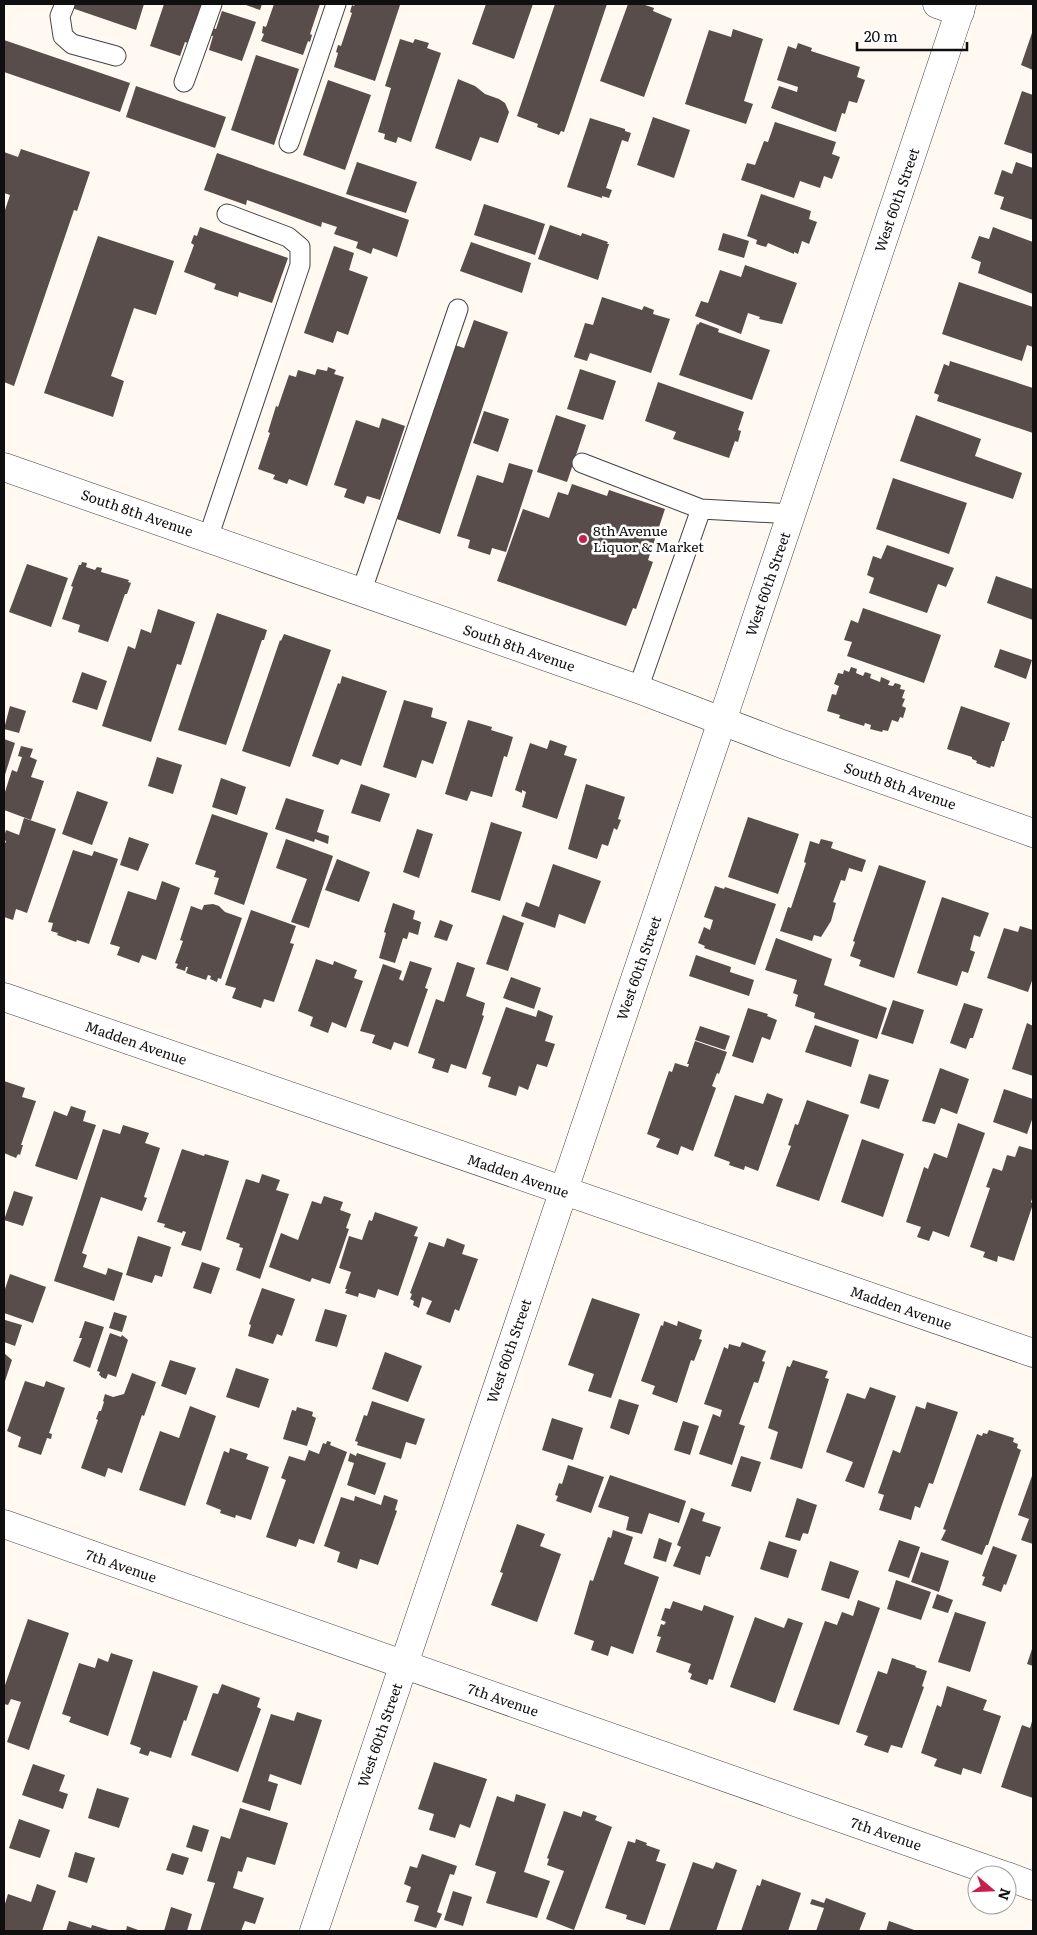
<svg xmlns="http://www.w3.org/2000/svg" width="1037" height="1935" font-family="Literata,serif">
<style>
.building{fill:#584d4b}
.lines{fill:none;stroke-linecap:round;stroke-linejoin:round}
.service-casing{stroke:#424242;stroke-width:21}
.minor-casing{stroke:#424242;stroke-width:29}
.tertiary-casing{stroke:#424242;stroke-width:29}
.service{stroke:#fff;stroke-width:19}
.minor{stroke:#fff;stroke-width:28}
.tertiary{stroke:#fff;stroke-width:28}
.poi-dot{fill:#c6214e;stroke:#fff;stroke-width:2}
.labels{text-anchor:middle;stroke-width:5;stroke-linejoin:round;paint-order:stroke}
.street-label{font-size:14px;fill:#0f0f0f;stroke:#fff}
.poi-label{font-size:14px;fill:#0f0f0f;stroke:#fff;text-anchor:start}
</style>
<rect width="100%" height="100%" fill="#fff9f1"/>
<path class="building" d="M70,4h74l-8,26 -67,-23z
M164,4h38l-7,18 3,1 -2,7 -4,-1 -4,14 -3,-1 -5,14 -30,-10z
M243,4h19l-2,6z
M274,4h46l-10,30 2,1 -2,7 -2,-1 -5,14 -42,-14 3,-7 -2,-1 1,-7 3,1z
M355,4h40l5,1 -25,76 -41,-14 4,-14 -2,-1 2,-7 3,1 11,-33 -2,-1 2,-7 2,1z
M486,4h47l-19,55 -42,-15z
M555,4h52l-43,128 -3,-1 -2,4 -22,-8 1,-3 -21,-8z
M628,4h14l12,4 -1,3 19,8 -28,78 -44,-16z
M222,11l34,11 -14,39 -33,-11 4,-14 -3,-1 2,-7 4,1z
M733,29l30,10 -19,62 9,3 -7,20 -61,-20 24,-74 22,7z
M1033,30v40l-12,-5z
M400,39l13,4 2,-4 14,4 -2,5 14,5 -30,89 -13,-5 -2,6 -12,-4 1,-5 -7,-2 13,-44 -6,-2z
M4,40l126,43 -10,29 -116,-40z
M798,43l14,5 -1,3 49,16 -3,10 8,3 -8,23 -8,-2 -4,13 -3,-1 -6,19 -65,-24 8,-22 18,6 1,-5 -21,-7 11,-34 8,3z
M256,55l43,14 -25,76 -43,-15z
M458,79l17,7 10,8 14,5 6,4 4,9 -11,31 -18,-6 -9,24 -36,-13z
M328,80l43,15 -26,75 -42,-15z
M136,86l90,31 -11,31 -89,-31z
M1022,91l11,4v59l-29,-10z
M653,117l37,13 -16,48 -37,-13z
M590,118l35,11v2l6,2 -3,9 -6,-2 -16,48 6,2 -3,8 -7,-2v2l-35,-11z
M775,122l61,20 -4,12 8,3 -8,22 -8,-3 -4,12 -20,-7 -6,17 -53,-18 6,-17 8,2 9,-24 4,1z
M21,149l69,23 -13,39 -3,-1 -60,176 -10,-4v-169l6,-18 -6,-2v-41l14,5z
M217,153l192,67 -12,37 -24,-9 -2,6 -15,-6 2,-6 -24,-8 3,-7 -15,-5 -1,5 -74,-27 -1,5 -42,-15z
M357,162l60,20 -11,31 -60,-19z
M1016,162l17,6v52l-33,-11 4,-12 -10,-3 8,-24 10,4z
M761,194l50,17 -2,8 8,3 -8,22 -7,-3 -4,13 -4,-2v2l-26,-11 -2,4 -10,-3 1,-4 -10,-4z
M484,204l61,20 -10,31 -61,-20z
M550,225l31,11 1,-3 26,9 -1,2h2l-11,36 -60,-21z
M200,227l88,31 -16,45 -33,-11 -1,5 -24,-8 2,-5 -32,-12 10,-27 -3,-2 3,-8 3,1z
M993,227l40,15v52l-55,-21 3,-11 -10,-4 8,-22 10,3z
M723,233l26,8 -5,17 -26,-8z
M98,236l76,25 -18,54 -22,-7 -23,68 13,5 -11,36 -69,-24z
M471,242l60,21 -9,30 -62,-22z
M334,246l20,7 -5,17 19,7 -20,58 -11,-4 -4,12 -29,-10z
M745,265l52,18 -15,41 -23,-5 1,-2 -12,-4 -7,21 -46,-18 6,-15 7,2 12,-33 21,7z
M959,282l74,25v40l-6,-2 -5,16 -80,-27z
M602,297l40,13 2,-4 10,4 -1,4 17,5 -19,54 -61,-20 -3,8 -13,-4 11,-34 8,2z
M474,320l34,12 -68,202 -46,-16 58,-174 12,4z
M700,322l19,7 -1,3 52,18 -18,50 -73,-25 18,-51 1,1z
M950,361l83,27v45l-96,-32 2,-6 -5,-2 10,-29 5,2z
M328,367l8,3 -2,4 10,3 -37,109 -18,-7 -2,5 -14,-5 2,-4 -17,-6 12,-36 -2,-1 8,-26 2,1 11,-32 7,2 2,-7 17,5 2,-6 10,2z
M580,369l36,12 -13,39 -36,-11z
M658,382l86,30 -6,18 3,1 -3,11 -3,-1 -6,17 -56,-19 3,-7 -31,-11z
M484,411l25,8 -11,33 -25,-9z
M556,415l30,10 -19,57 -30,-10z
M916,415l65,24 -6,17 47,17 -9,26 -113,-38z
M382,418l23,8 -25,74 -13,-4 -3,8 -20,-7 3,-8 -13,-4 22,-65 23,8z
M509,463l24,7 -27,82 -14,-4 -2,7 -22,-7 2,-8 -13,-4 20,-61 26,8z
M893,478l74,25 -18,51 -73,-25z
M572,484l35,12 2,-6 56,19 -17,51 5,2 -17,47 -3,-1 -7,18 -129,-45 26,-72 26,9 9,-26 10,3z
M887,545l67,23 -8,19 -8,-3 -11,29 -58,-20 5,-15 -7,-3 6,-19 8,3z
M82,562l5,1 -1,4 9,3 2,-3 5,1 -1,4 28,8 -1,2 3,1 -4,11h-2l-17,48 -30,-10 2,-7 -18,-6 11,-32 -2,-1 8,-21h2z
M27,564l41,14 -17,49 -42,-15z
M996,576l37,13v31l-46,-17z
M863,608l78,27 -17,48 -77,-27 5,-14 -8,-2 7,-20 7,3z
M158,609l37,13 -14,43 -4,-1 -26,78 -49,-16 26,-80 7,3 6,-20 10,4z
M217,613l50,17 -3,10h-2l-36,105 -48,-15z
M284,634l47,16 -41,117 -48,-16 38,-111 1,1z
M1000,649l32,11 -6,19 -32,-12z
M851,667l6,2 -1,4 7,3 2,-4 6,2 -1,4 10,4 1,-5 9,4 -2,4 5,1 2,-3 6,2 -1,4 5,1 -3,8 3,1 -3,7 4,2 -3,10 -3,-1 -2,5 -6,-2 -4,11 -5,-1 -1,2 -12,-3 1,-4 -6,-2 -1,3 -25,-8 1,-3 -13,-4 5,-17 4,1 3,-9 -5,-2 4,-11 5,1 1,-4 5,2z
M82,672l25,9 -10,29 -25,-8z
M342,676l45,15 -26,75 -20,-7 -3,6 -26,-9 26,-73 2,1z
M404,700l29,8 -2,9 16,5 -14,42 -11,-4 -6,18 -33,-11z
M10,706l16,5 -7,22 -15,-4z
M961,706l49,17 -6,18h-2l-8,26 -3,-1 -1,2 -14,-5 1,-2 -5,-2v-2l-25,-8z
M468,720l24,7 -1,3 22,7 -6,20 -3,-1 -12,41 -21,-6 -4,10 -22,-7z
M4,739l11,4 -11,35z
M550,740l17,6 -3,9 13,4 -20,60 -35,-12 4,-15 -4,-2v3l-7,-3 15,-47 17,6z
M21,746l12,3 -3,8 7,3 -6,17 13,4 -13,39 -27,-10v-15l8,-25 5,2 5,-15 -4,-1z
M157,757l25,8 -9,29 -25,-8z
M221,778l25,9 -9,28 -25,-8z
M361,784l29,10 -10,28 -29,-9z
M586,784l39,13 -7,22 3,1 -4,10 -3,-2 -6,18 -6,-2 -5,15 -29,-10z
M77,791l31,11 -16,43 -30,-11z
M286,798l38,12 -7,22 12,4 -1,8 -13,-5 -1,3 -39,-13z
M212,814l56,19 -24,72 -30,-11 5,-16 -5,-1 2,-6 -21,-7z
M748,817l51,17 -21,60 -50,-17z
M24,818l32,11 -29,84 -11,-4 -3,11 -9,-3v-71l2,-5 -2,-1v-3l2,-7 13,5z
M491,822l31,10 -22,69 -29,-9z
M417,829l16,5 -14,44 -16,-6z
M129,837l20,7 -11,27 -18,-6z
M286,839l47,17 -24,72 -18,-6 16,-43 -31,-11z
M821,839l12,3 -2,6 35,12 -4,12 -13,-4 -4,13 -4,-1 -8,22 3,1 -5,18 -10,16 -7,-2 -2,6 -32,-10 8,-24 3,1 15,-45 -2,-1 6,-21 9,3z
M73,850l19,6 2,-5 24,8 -29,85 -12,-4 -1,2 -19,-7 1,-2 -7,-2 2,-8 -5,-1z
M337,859l33,13 -11,30 -34,-12z
M553,864l48,17 -16,43 -26,-10 -4,14 -34,-12 5,-14 13,5z
M879,865l47,16 -32,97 -35,-12 2,-6 -11,-4 5,-14 -2,-1z
M162,881l18,7 -24,72 -14,-5 -3,8 -22,-8 3,-8 -10,-3 18,-53 28,9z
M715,886l9,3 1,-2 51,17 -21,61 -51,-17 1,-2 -7,-3 6,-16 6,3 3,-10 -9,-3z
M942,897l47,16 -9,24 -6,-2 -4,15 5,2 -7,21 -6,-2 -5,15 -40,-13z
M393,903l22,8 -2,8 8,3 -3,13 -9,-3 -2,7 -4,-1 -8,25 -16,-5 7,-25 -2,-1z
M213,904l6,2 6,6 17,6 -21,61 -3,-1 -1,4 -7,-3 1,-3 -3,-1 -2,5 -20,-7 2,-6h-2l-1,4 -9,-3 2,-4 -3,-1 8,-22 -3,-1 11,-34 11,4 2,-5z
M251,910l45,16 -6,17 4,1 -20,58 -10,-3 -3,9 -29,-10 4,-10 -11,-3z
M503,915l21,8 -16,48 -22,-7z
M440,920l13,5 -6,16 -13,-4z
M1020,926l13,4v48l-5,14 -41,-14 17,-50 14,4z
M776,938l56,21 -8,26 63,23 -10,31 -63,-21 1,-5 -20,-7 3,-11 -5,-2 4,-13 -32,-10z
M696,955l35,12 -1,5 24,8 -5,16 -60,-20z
M316,959l17,6 1,-4 23,9 -3,8 9,3 -17,47 -14,-6 -4,11 -18,-7 3,-9 -15,-6z
M410,961l22,7 -7,20 3,1 -20,58 -14,-5 -3,8 -19,-7 3,-8 -15,-4 23,-67 19,7 -3,8 4,2z
M457,962l18,6 -9,28 19,7 -3,12 2,1 -18,53 -15,-5 -3,9 -16,-5 3,-9 -17,-6 18,-54 8,3z
M511,977l30,11 -7,21 -31,-11z
M893,1000l31,10 -11,34 -32,-10z
M964,1003l19,6 -10,29h-3l-4,11 -16,-6z
M506,1007l30,10 2,-7 15,6 -8,25 10,3 -8,23 -10,-3 -9,26 -9,-4 -3,10 -28,-9 3,-10 -9,-3z
M748,1008l20,6 -1,2 10,4 -7,20 -8,-3 -9,26 -21,-7z
M1027,1023l6,3v50l-21,-7z
M815,1025l44,15 -8,27 -46,-15z
M700,1026l30,10 -5,14 -30,-10z
M695,1041l32,11 -8,22 -2,-1 -5,13 4,2 -23,63 -12,-5 -3,9 -22,-8 4,-8 -13,-5 22,-63 3,1 3,-9 13,4 1,-3h-2z
M940,1068l29,11 -12,35 -16,-6 -6,16 -13,-3z
M869,1074l20,6 -10,29 -19,-6z
M4,1081l21,7 -3,9 14,4 -15,44h2l-3,10 -2,-1 -2,4 -12,-5z
M1004,1089l29,10v18l-6,17 -34,-12z
M767,1093l16,6 -25,72 -13,-5 -1,4 -15,-5 1,-3 -16,-6 21,-61 28,9z
M807,1100l42,15 -30,86 -43,-15 15,-40 -3,-1 7,-21 3,1z
M71,1106l15,5 -3,10 13,4 -19,55 -42,-14 19,-55 13,5z
M958,1123l27,10 -36,104 -16,-6 -4,10 -12,-4 4,-10 -15,-5 18,-55 4,2 6,-16 13,5z
M123,1125l26,8 -4,10 15,5 -16,49 3,1 -5,13 -41,-14 -19,56 5,2 -4,12 23,8 2,-7 15,5 -9,28 -60,-20 49,-152 17,5z
M862,1139l42,15 -21,63 -42,-15z
M1019,1146l14,4v46l-2,6 2,2 -19,57 -16,-5 -1,6 -14,-5 2,-5 -15,-5 20,-59 -4,-1 7,-19 9,3 5,-16 8,2z
M182,1149l22,7 1,-2 24,7 -28,90 -20,-6 5,-13 -3,-1 -1,2 -18,-6 1,-3 -8,-2z
M262,1174l18,6 -4,10 13,4 -29,85 -24,-9 7,-22 -4,-1 1,-3 -14,-5 20,-60 13,4z
M14,1191l19,6 -10,29 -19,-6z
M324,1196l19,6 -3,8 11,4 -5,14 3,1 -19,55 -18,-6 -2,4 -41,-15 12,-34 17,7 14,-39 9,3z
M375,1212l43,15 -4,9 4,1 -20,59 -20,-7 -3,9 -16,-5 -1,4 -13,-4 2,-4h-2l6,-17 -12,-4 10,-32 13,4 7,-20 3,1z
M138,1236l33,11 -9,30 -7,-2 -3,8 -26,-8z
M447,1238l18,7 -3,9 16,5 -19,52 -4,-2 -5,14 -24,-9 6,-13 -10,-4 -3,11 -6,-3 1,-4 -4,-2 2,-5 -2,-1 19,-51 15,5z
M202,1262l18,6 -9,26 -18,-6z
M10,1274l36,13 -13,36 -29,-10v-21z
M262,1288l33,11 -13,37 -5,-2 -4,10 -25,-8 3,-11 -2,-1z
M592,1298l48,16 -29,84 -23,-7 6,-17 -26,-9z
M325,1309l22,6 -10,32 -22,-6z
M114,1312l13,4 -5,16 -13,-4z
M5,1320l17,5 -7,21 -11,-4z
M85,1321l19,6 -14,41 -17,-7 9,-23h-3z
M664,1321l13,5 1,-5 24,9 -3,9 3,1 -8,21 -3,-1 -14,43 -25,-9 3,-8 -14,-5 20,-56 2,1z
M110,1333l11,4 1,-2 6,5 -12,37 -8,-3 -2,5 -5,-2v-1l-2,-1 1,-3 -3,-1z
M742,1342l24,9 -4,10 3,1 -7,21 -4,-1 -15,42 6,2 -13,39 -33,-11 14,-40 7,3 2,-7 -18,-6 20,-57 4,2 1,-5 11,3z
M385,1352l37,14 -14,36 -36,-13z
M4,1353l8,7 -8,24z
M170,1360l26,8 -10,27 -25,-9z
M793,1360l35,11 -3,7 4,1 -27,90 -32,-10 8,-27 -10,-4 19,-62 3,1z
M236,1368l33,11 -10,29 -33,-11z
M132,1373l24,9 -12,34 -2,-1 -20,58 -14,-5 -3,9 -24,-9 17,-48 -2,-1 3,-8h2l3,-9 -1,-1 2,-7 8,3 11,-3z
M25,1381l19,6 2,-6 19,7 -16,45 3,1 -1,5 -4,-1 -6,17 -23,-8 3,-10 -14,-6z
M870,1387l26,9 -32,92 -19,-7 8,-19 -27,-10 21,-59 18,6z
M619,1399l20,6 -10,30 -19,-7z
M372,1401l53,18 -9,26 -10,-3 -5,17 -44,-14 1,-3 -3,-1 9,-26 3,1z
M927,1402l31,10 -25,72 -4,-1 -9,25 -5,-2 -4,14 -32,-10 5,-15 -6,-2 15,-43 7,3 16,-47 9,3z
M190,1406l26,10 -31,90 -46,-16 21,-59 19,7z
M297,1407l16,5 -1,4 4,2 -9,28 -24,-7 9,-29 4,1z
M552,1418l31,10 -10,32 -31,-10z
M683,1421l16,5 -9,29 -16,-5z
M989,1430l25,8 -1,4 5,2 -1,4 4,2 -33,95h-2l-4,10 -41,-15 5,-10 -3,-1 34,-95 5,2 1,-3 4,1z
M327,1441l4,1 -1,3 17,7 -33,92 -15,-5 -3,8 -30,-10 20,-57 -5,-2 8,-22 16,5 4,-11 10,4 4,-11 3,1z
M230,1448l18,6 -2,5 23,8 -18,53 -15,-5 -1,3 -15,-5 1,-3 -15,-6 18,-53 5,2z
M350,1453l6,3 1,-3 29,10 -11,32 -28,-10 7,-22 -6,-2z
M741,1456l20,6 -10,30 -20,-6z
M568,1465l36,12 -13,36 -35,-12 2,-5 -3,-1 4,-12 3,1z
M1033,1473v71l-12,-4 8,-21 -11,-4z
M610,1475l76,26 -7,22 -30,-10 -7,21 -16,-4 3,-13 -31,-10z
M384,1495l14,5 -3,10 2,1 -19,54 -18,-6 -3,10 -20,-7 3,-10 -16,-6 17,-49 13,4 1,-5 26,9z
M797,1498l20,7 -9,29 -5,-1 -3,8 -15,-4z
M691,1508l14,5 -3,8 19,6 -11,30 -4,-1 -6,19 -27,-9 8,-19 -4,-2z
M517,1524l28,10 -5,12 21,8 -24,68 -46,-17 12,-32 -3,-1z
M613,1530l20,7 -9,27 35,13 -26,77 -22,-8 -3,10 -17,-6 3,-9 -20,-7 16,-54 3,1 15,-44 3,1z
M659,1538l13,5 -6,19 -13,-4z
M899,1540l21,7 -11,31 -21,-7z
M769,1541l28,9 -9,28 -28,-9z
M993,1546l24,9 -11,30 -2,-1 -3,8 -19,-7 3,-8 -3,-1z
M921,1552l28,9 -10,31 -28,-10z
M830,1561l29,10 -10,28 -28,-9z
M896,1580l35,12 -10,28 -34,-11z
M937,1594l16,6 -5,13 -16,-5z
M858,1600l22,8 -41,117 -46,-15 32,-89 12,4 5,-13 11,4z
M673,1601l29,10 2,-6 30,11 -21,64 -4,-1 -2,6 -17,-6 2,-5 -4,-2 3,-8 -35,-12 5,-15 -4,-1 4,-12 3,1 2,-3 -5,-2 4,-12 5,1z
M955,1612l31,10 -16,50 -32,-10z
M755,1617l29,11 4,-10 15,5 -28,80 -45,-16z
M28,1619l41,14 -40,117 -22,-8 14,-40 -10,-3 -3,6 -4,-1v-16z
M1033,1646v20l-6,-2z
M111,1653l22,7 -25,76 -39,-14 2,-5 -9,-3 17,-51 16,5 3,-10 10,4z
M892,1658l24,8 -1,1 12,4 -5,15 2,1 -22,61 -11,-3 -3,8 -24,-8 4,-9 -12,-4 22,-61 9,3z
M153,1671l45,15 -12,35 -2,-1 -13,38 -21,-7 -2,5 -9,-3 2,-5 -11,-4z
M222,1684l38,14 -3,9 4,2 -23,63 -47,-17 22,-62 5,1z
M947,1686l40,14 -4,10 18,6 -20,58 -18,-6 -2,7 -27,-9 3,-7 -16,-6 16,-48 4,2z
M297,1712l25,8 -21,65 -31,-11 -2,7 10,3 -8,27 -28,-9 29,-88 23,7z
M1033,1718v80l-32,-11 21,-62 8,3z
M434,1762l53,17 -17,49 -10,-4 -5,14 -26,-8 5,-16 -16,-5z
M33,1764l32,11 -6,16 9,3 -5,15 -41,-14z
M97,1788l32,10 -10,30 -31,-10z
M516,1794l30,10 -22,68 26,9 -13,37 -51,-15 10,-31 -21,-7 22,-69 17,6z
M240,1808l48,15 -13,42 -28,-8 -5,15 -4,-1 -1,4 -4,13 31,10 -9,26 -10,-3 -4,10h-41l15,-48 -8,-2 14,-45 9,3z
M564,1811l17,6 2,-6 14,5 -2,4 17,7 -38,103 -28,-11 18,-48 -17,-6 2,-6 -2,-1z
M19,1819l31,11 -10,28 -31,-10z
M193,1825l16,5 -7,22 -16,-5z
M636,1839l11,4 -1,2 14,5 -4,11 10,3 -21,61 -19,-6 1,-4 -22,-7 23,-67 7,2z
M75,1852l20,6 -8,25 -19,-6z
M172,1853l17,5 -6,17 -17,-5z
M422,1854l35,12 -3,9 -4,-1 -13,38 5,2 -6,14 -22,-7 5,-15 -13,-4 5,-15 -7,-3 6,-18 7,2z
M693,1862l20,7 3,-7 21,8 -21,61h-47z
M762,1879l39,14 -13,38h-47l16,-46 3,1z
M37,1884l19,7 -14,40h-38v-24l4,-13 23,8z
M453,1891l19,6 -9,29 -19,-6z
M826,1898l40,15 -7,18h-43l8,-23 -14,-4 2,-5 12,4z
M171,1907l21,7 -5,17h-23z
M69,1921l22,7 1,-3 20,6h-46z
M889,1921l28,10h-31z
M127,1926l14,5h-15z"/>
<g class="lines">
<defs>
<path id="service" d="M65,4l-5,12 3,20 9,8 44,12
M184,82l28,-78
M289,143l47,-139
M582,463l119,46 91,5
M208,538l92,-273v-18l-12,-10 -61,-23
M361,593l97,-284
M638,689l63,-180"/>
<path id="minor" d="M937,4l23,8
M4,997l1029,356
M4,1524l999,351
M1007,1876l26,10
M314,1931l408,-1210"/>
<path id="tertiary" d="M4,467l634,222 144,55 251,89
M722,721l240,-717"/>
</defs>
<use href="#service" class="service-casing"/>
<use href="#minor" class="minor-casing"/>
<use href="#tertiary" class="tertiary-casing"/>
<use href="#service" class="service"/>
<use href="#minor" class="minor"/>
<use href="#tertiary" class="tertiary"/>
</g>
<circle class="poi-dot" cx="583" cy="539" r="5"/>
<g class="labels">
<g class="street-label">
<text transform="translate(897 200) rotate(-71)" y="5">West 60th Street</text>
<text transform="translate(137 513) rotate(19)" y="5">South 8th Avenue</text>
<text transform="translate(768 584) rotate(-71)" y="5">West 60th Street</text>
<text transform="translate(519 648) rotate(19)" y="5">South 8th Avenue</text>
<text transform="translate(900 786) rotate(19)" y="5">South 8th Avenue</text>
<text transform="translate(639 968) rotate(-71)" y="5">West 60th Street</text>
<text transform="translate(136 1043) rotate(19)" y="5">Madden Avenue</text>
<text transform="translate(518 1176) rotate(19)" y="5">Madden Avenue</text>
<text transform="translate(901 1308) rotate(19)" y="5">Madden Avenue</text>
<text transform="translate(509 1351) rotate(-71)" y="5">West 60th Street</text>
<text transform="translate(121 1566) rotate(19)" y="5">7th Avenue</text>
<text transform="translate(503 1700) rotate(19)" y="5">7th Avenue</text>
<text transform="translate(380 1735) rotate(-71)" y="5">West 60th Street</text>
<text transform="translate(886 1834) rotate(19)" y="5">7th Avenue</text>
</g>
<g class="poi-label">
<text x="593" y="536">8th Avenue<tspan x="593" dy="16">Liquor &amp; Market</tspan></text>
</g>
</g>
<rect width="1037" height="1935" fill="none" stroke="#0f0f0f" stroke-width="10"/>
<g transform="translate(992 1890) rotate(109)"><circle r="24" fill="#ffffff" stroke="#9f9f9f"/>
<path d="M0-4L9 19L0 12L-9 19Z" fill="#c6214e"/>
<text y="-8" font-size="14" font-weight="bold" text-anchor="middle" fill="#0f0f0f">N</text>
</g>
<path d="M857 42v8h110v-8" fill="none" stroke="#0f0f0f" stroke-width="2.5"/>
<text x="864" y="42" font-size="15" fill="#0f0f0f" stroke="#ffffff" stroke-width="4" paint-order="stroke">20 m</text>
</svg>
